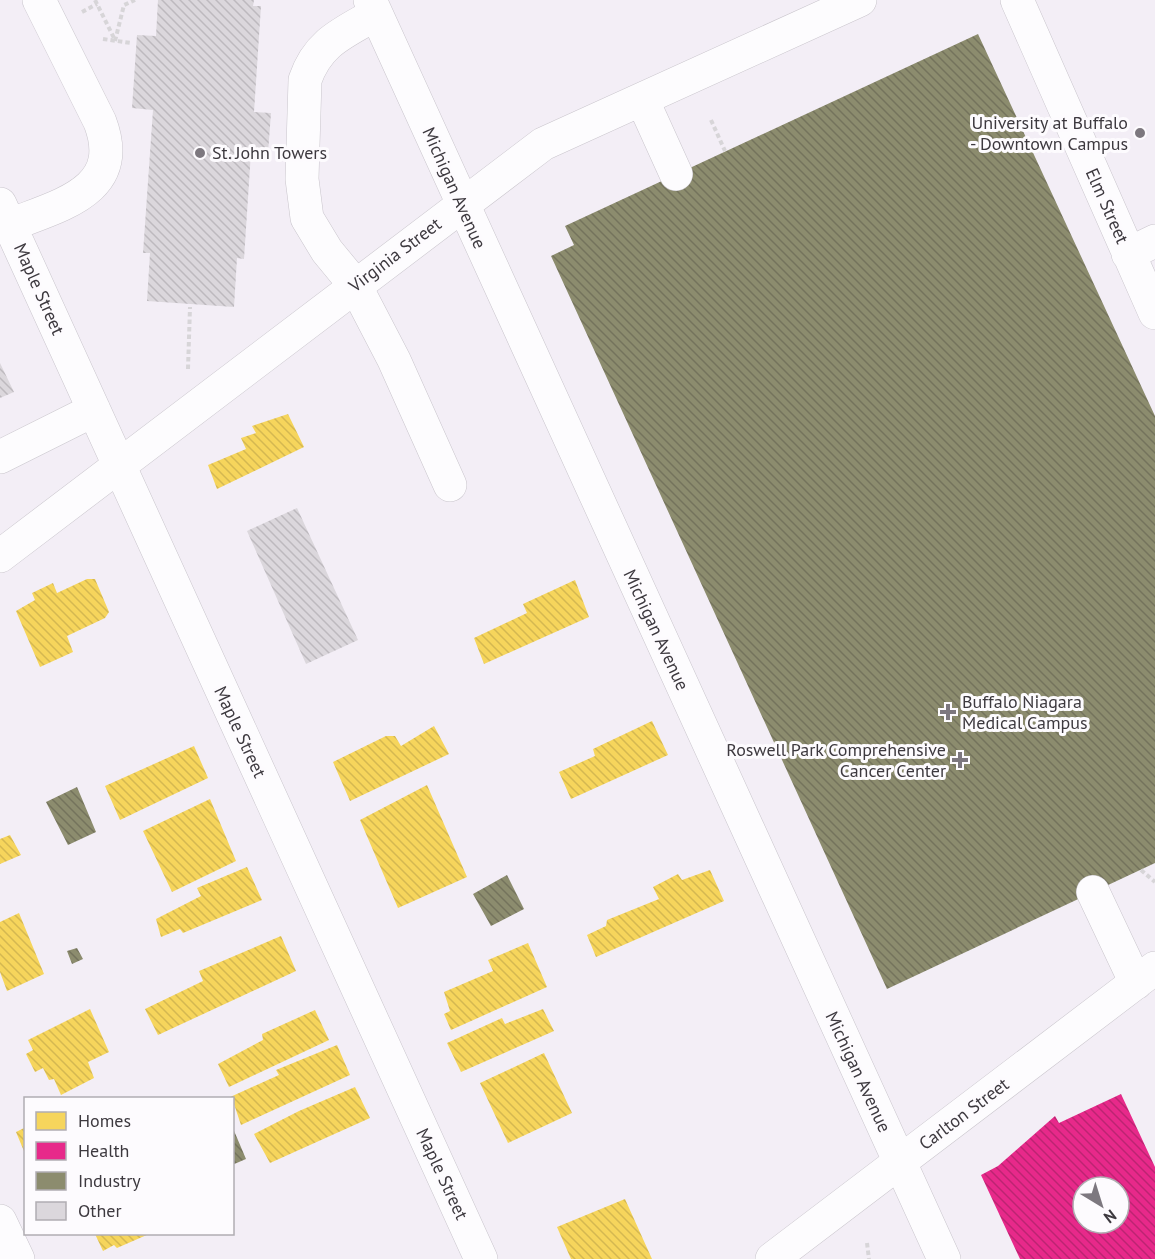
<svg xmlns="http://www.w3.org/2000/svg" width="1155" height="1259" font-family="'PT Sans',sans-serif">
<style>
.homes{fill:url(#homes-back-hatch)}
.health{fill:url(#health-back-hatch);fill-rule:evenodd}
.industry{fill:url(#industry-back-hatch)}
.building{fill:url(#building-back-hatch)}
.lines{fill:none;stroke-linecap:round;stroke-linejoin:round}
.minor-casing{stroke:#c9c5cc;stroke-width:34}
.path{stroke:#d7d5d8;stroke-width:4;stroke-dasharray:4.5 3;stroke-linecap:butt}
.minor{stroke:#fdfcfe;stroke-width:33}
.poi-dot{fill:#7d787f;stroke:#fdfbfe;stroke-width:2}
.labels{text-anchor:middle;stroke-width:6;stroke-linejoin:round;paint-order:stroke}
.poi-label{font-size:18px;fill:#3d393f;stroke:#fdfbfe;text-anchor:end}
.street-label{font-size:18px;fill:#3d393f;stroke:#fdfbfe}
</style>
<defs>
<pattern id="homes-back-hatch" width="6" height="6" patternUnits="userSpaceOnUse" patternTransform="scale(1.5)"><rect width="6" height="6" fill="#f6d55c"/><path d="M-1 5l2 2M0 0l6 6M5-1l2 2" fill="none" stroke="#d4b851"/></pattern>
<pattern id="health-back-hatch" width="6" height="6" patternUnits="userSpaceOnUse" patternTransform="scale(1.5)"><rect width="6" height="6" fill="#e7298a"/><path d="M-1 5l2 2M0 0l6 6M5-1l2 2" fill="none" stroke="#bc2472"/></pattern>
<pattern id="industry-back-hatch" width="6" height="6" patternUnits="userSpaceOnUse" patternTransform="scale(1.5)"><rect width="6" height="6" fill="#8c8c6e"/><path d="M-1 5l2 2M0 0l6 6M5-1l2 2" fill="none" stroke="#74735c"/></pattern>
<pattern id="building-back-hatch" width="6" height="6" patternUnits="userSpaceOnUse" patternTransform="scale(1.5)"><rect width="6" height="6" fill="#dbd7dc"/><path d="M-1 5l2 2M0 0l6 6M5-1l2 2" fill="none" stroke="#bdb9be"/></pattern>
</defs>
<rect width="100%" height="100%" fill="#f3eef6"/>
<path class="homes" d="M288,414l16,33 -87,42 -9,-24 38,-16 -5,-11 15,-5 -4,-7z
M87,579h8l14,33 -4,6 -38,18 6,16 -33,15 -24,-56 19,-11 -3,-7 21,-10 4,10z
M575,580l14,37 -105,47 -10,-26 53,-25 -4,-9z
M652,721l16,34 -97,44 -12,-27 36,-16 -2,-7z
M434,726l15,28 -99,47 -17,-39 53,-26h9l6,10z
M194,746l14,32 -88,42 -15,-34z
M427,785l40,92 -69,31 -38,-88z
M210,799l26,62 -64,31 -29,-61z
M10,835l11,20 -21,9v-25z
M247,867l15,33 -79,33 -3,-4 -19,8 -5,-18 45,-23 -4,-8z
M710,870l14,31 -128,56 -9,-22 19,-9 1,-6 52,-21 -6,-12 25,-13 4,6z
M19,913l25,61 -37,17 -7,-19v-50z
M281,936l15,35 -138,64 -13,-26 58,-28 -4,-10z
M528,943l19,44 -96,43 -7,-16 6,-3 -6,-19 49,-21 -5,-11z
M90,1009l19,43 -21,10 6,16 -33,17 -7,-16 -5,1 -6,-12 -8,4 -9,-18 7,-4 -5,-10z
M543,1009l11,22 -93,41 -14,-29 55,-25 3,6z
M315,1010l14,30 -100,47 -11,-23 45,-24 -1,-6z
M337,1045l13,30 -109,50 -9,-27h-4l51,-23 -3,-5z
M544,1053l28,60 -64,30 -28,-60z
M355,1087l15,31 -100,45 -16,-29 45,-23z
M26,1127v29l-10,-24z
M625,1199l27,60h-81l-14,-32z
M95,1234h54l-32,14 -3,-3 -11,6z"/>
<path class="health" d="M1121,1094l34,73v92h-135l-39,-84 17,-9 57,-50 4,7zM1083,1187h36v36h-36z"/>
<path class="industry" d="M978,34l177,382v447l-268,126 -336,-733 23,-11 -9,-19z
M77,787l19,45 -28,13 -22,-43z
M507,875l17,34 -33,17 -18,-32z
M77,948l6,11 -11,5 -5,-13z
M232,1126l14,33 -14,6z"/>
<path class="building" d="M158,0h96l-1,6h8l-7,106 17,1 -3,40 -17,-1 -7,107 -7,-1 -3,49 -87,-6 3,-48h-7l10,-143 -21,-2 5,-73 19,1z
M0,363l14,29 -14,6z
M297,508l61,132 -52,24 -59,-133z"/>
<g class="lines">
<defs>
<path id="minor" d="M370,0l574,1259
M1017,0l138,313
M376,14c-33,19 -58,28 -71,66l-3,99 5,39 20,33 28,34 39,75 56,125
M642,99l34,75
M0,204l481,1055
M10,225c50,-20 116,-34 90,-103l-61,-122
M1128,254l27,-13
M0,457l94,-47
M0,556l543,-412 317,-144
M1093,892l43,91
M0,1221l18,38
M772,1259l383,-291"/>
</defs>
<use href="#minor" class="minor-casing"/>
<path class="path" d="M95,0l20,40
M82,12l15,-8
M103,39l28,4
M115,41l9,-36 11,-5
M711,120l14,31
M188,369l2,-62
M1141,870l14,12
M867,1243l2,16"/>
<use href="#minor" class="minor"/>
</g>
<g class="poi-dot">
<circle cx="1140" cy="133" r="6"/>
<circle cx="200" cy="153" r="6"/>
<path d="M945 703h6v6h6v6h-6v6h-6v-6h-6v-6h6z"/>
<path d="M957 751h6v6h6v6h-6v6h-6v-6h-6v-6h6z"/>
</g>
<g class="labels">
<g class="poi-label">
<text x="1128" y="129">University at Buffalo<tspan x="1128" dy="21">- Downtown Campus</tspan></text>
<text x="212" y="159" text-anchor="start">St. John Towers</text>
<text x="962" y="708" text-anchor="start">Buffalo Niagara<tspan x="962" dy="21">Medical Campus</tspan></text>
<text x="946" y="756">Roswell Park Comprehensive<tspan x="946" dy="21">Cancer Center</tspan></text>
</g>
<g class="street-label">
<text transform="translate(454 188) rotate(66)" y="6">Michigan Avenue</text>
<text transform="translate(1107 206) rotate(66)" y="6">Elm Street</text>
<text transform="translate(395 255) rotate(-37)" y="6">Virginia Street</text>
<text transform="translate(39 289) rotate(66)" y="6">Maple Street</text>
<text transform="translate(656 630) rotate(65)" y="6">Michigan Avenue</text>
<text transform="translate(240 732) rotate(65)" y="6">Maple Street</text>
<text transform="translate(858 1072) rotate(65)" y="6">Michigan Avenue</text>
<text transform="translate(964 1114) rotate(-37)" y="6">Carlton Street</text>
<text transform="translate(442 1174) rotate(65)" y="6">Maple Street</text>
</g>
</g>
<rect x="24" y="1097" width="210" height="138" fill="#fdfbfe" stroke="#b0adb2" stroke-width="1.5"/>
<rect x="36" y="1112" width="30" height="18" fill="#f6d55c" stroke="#b0adb2" stroke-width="1.5"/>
<text x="78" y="1127" font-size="18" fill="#3d393f">Homes</text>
<rect x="36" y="1142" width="30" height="18" fill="#e7298a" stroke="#b0adb2" stroke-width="1.5"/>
<text x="78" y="1157" font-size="18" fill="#3d393f">Health</text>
<rect x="36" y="1172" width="30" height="18" fill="#8c8c6e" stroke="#b0adb2" stroke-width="1.5"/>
<text x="78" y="1187" font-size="18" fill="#3d393f">Industry</text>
<rect x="36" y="1202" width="30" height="18" fill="#dbd7dc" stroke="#b0adb2" stroke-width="1.5"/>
<text x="78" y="1217" font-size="18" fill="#3d393f">Other</text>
<g transform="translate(1101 1205) rotate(142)"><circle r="28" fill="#fdfbfe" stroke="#b0adb2" stroke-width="1.5"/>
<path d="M0-4.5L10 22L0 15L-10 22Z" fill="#7d787f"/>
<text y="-9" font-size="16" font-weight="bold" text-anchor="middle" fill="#3d393f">N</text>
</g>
</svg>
